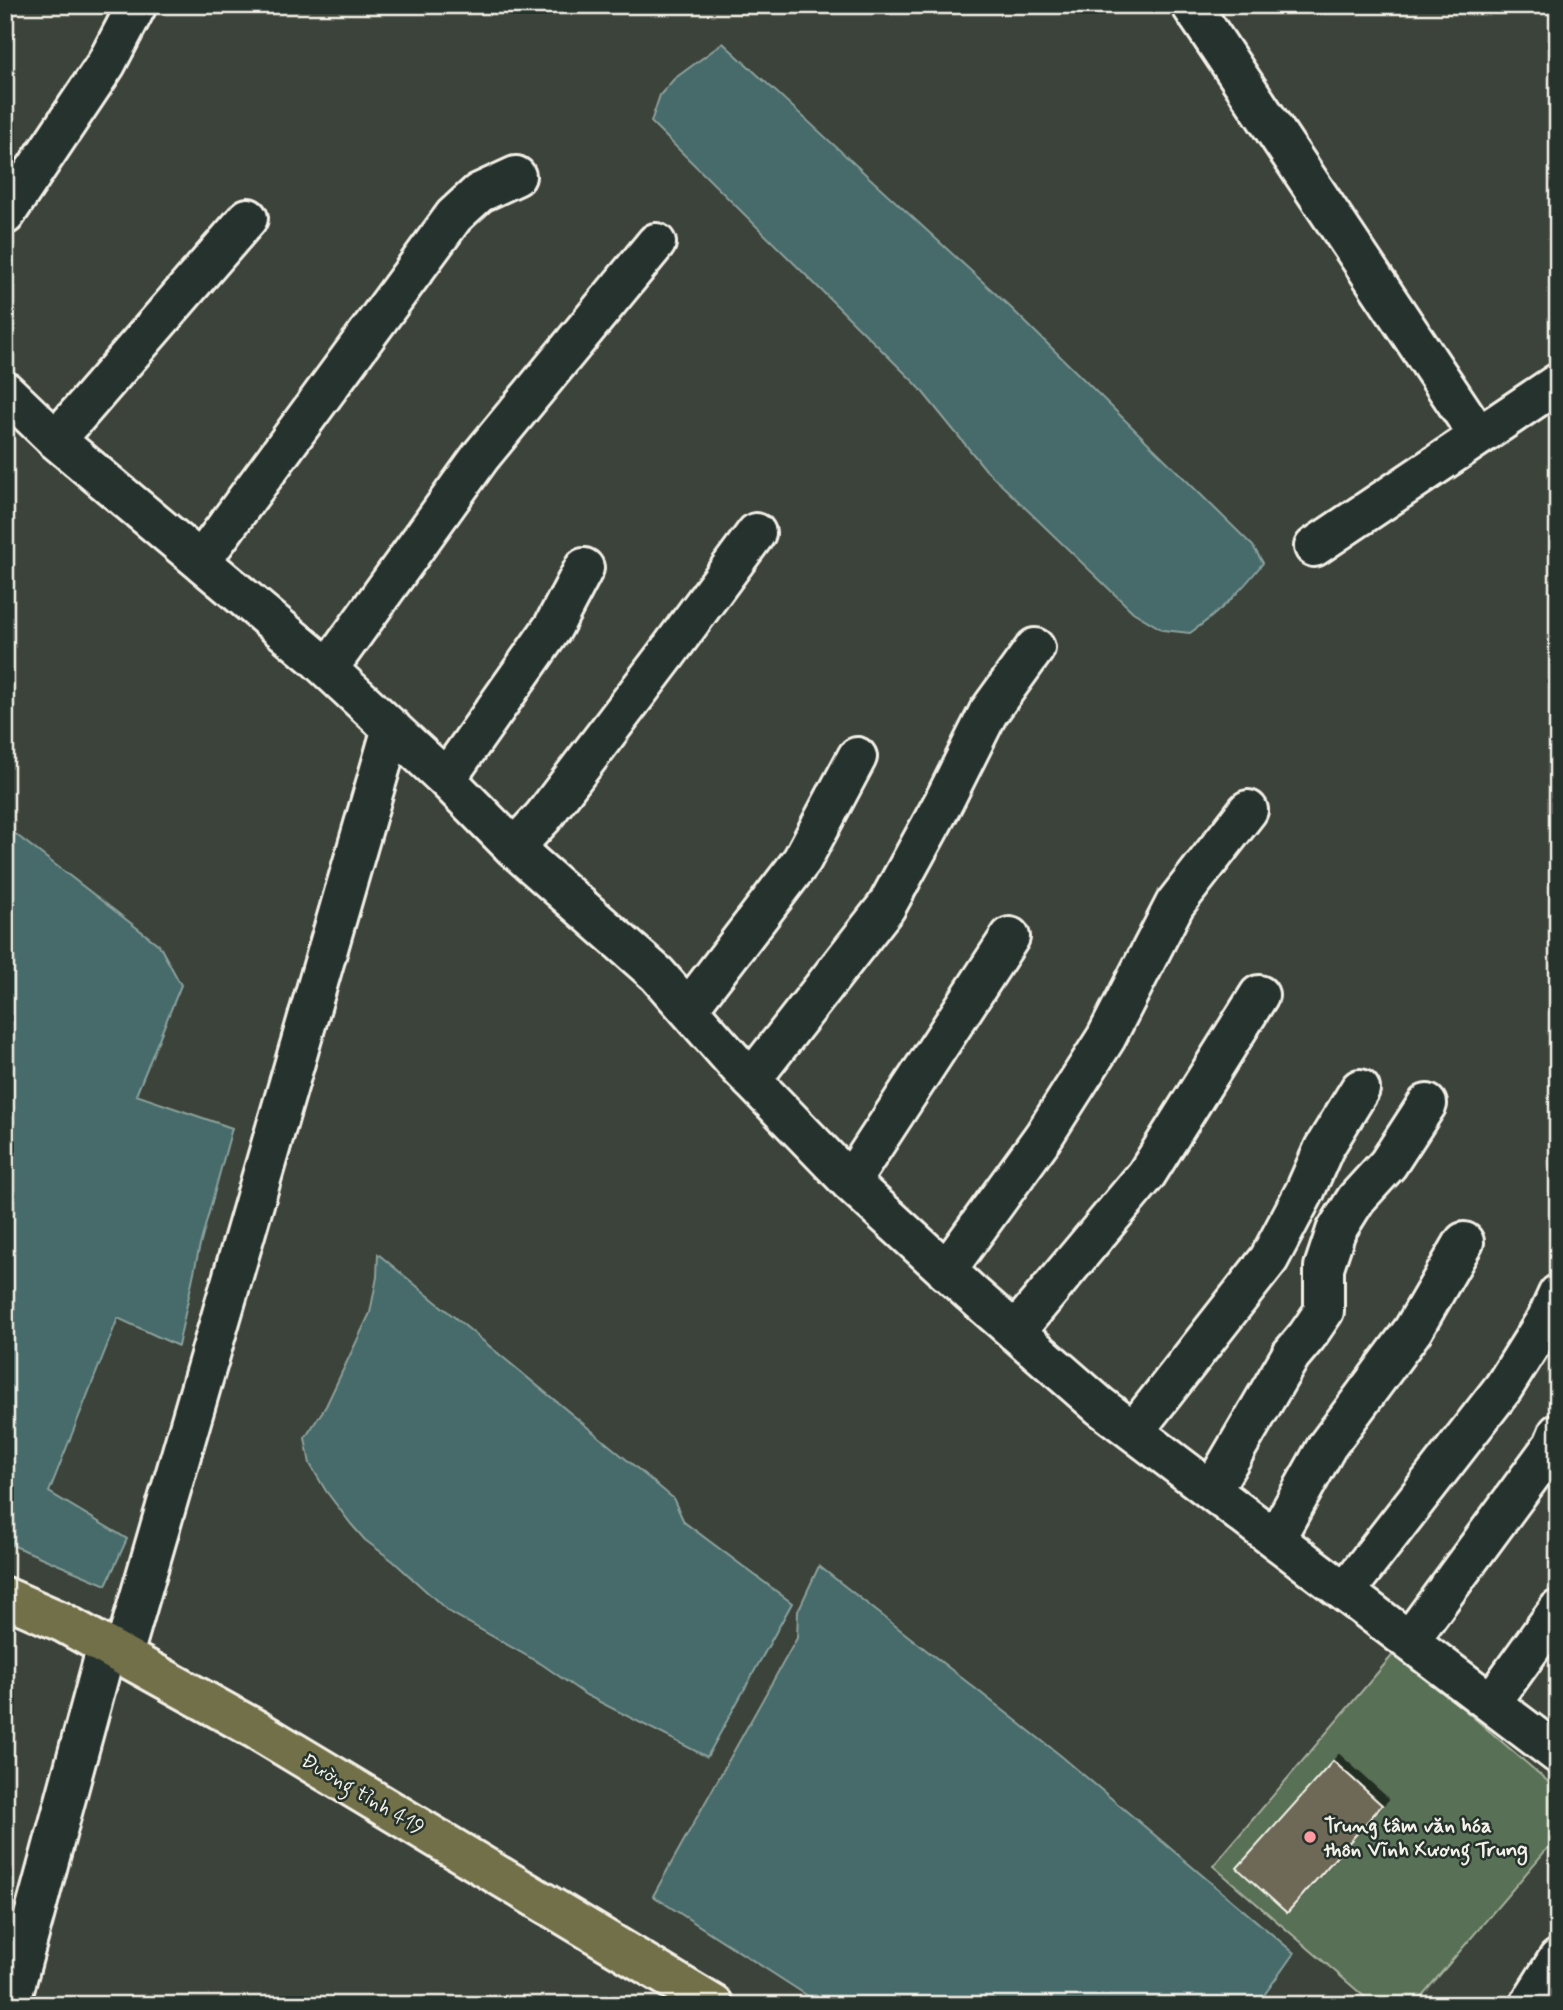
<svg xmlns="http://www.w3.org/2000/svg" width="1563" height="2010" font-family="Mynerve,sans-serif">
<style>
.green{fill:#587054;stroke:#a6b09e;stroke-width:2}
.water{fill:#466b6a;stroke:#8ca19c;stroke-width:2}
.building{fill:#6e6857;stroke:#f4f1e8;stroke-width:2;filter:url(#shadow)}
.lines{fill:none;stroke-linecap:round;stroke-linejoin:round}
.minor-casing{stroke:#f4f1e8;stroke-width:44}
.major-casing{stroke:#f4f1e8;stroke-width:44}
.minor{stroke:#26332d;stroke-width:38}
.major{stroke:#726f4a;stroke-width:38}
.poi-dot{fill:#ff9aa2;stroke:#26332d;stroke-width:2.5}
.labels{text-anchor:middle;stroke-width:5;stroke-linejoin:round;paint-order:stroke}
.street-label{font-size:21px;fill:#f4f1e8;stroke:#26332d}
.poi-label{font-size:21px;font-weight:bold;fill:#f4f1e8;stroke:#26332d;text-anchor:start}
</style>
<defs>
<filter id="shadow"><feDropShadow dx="6" dy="-6" stdDeviation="0" flood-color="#0009"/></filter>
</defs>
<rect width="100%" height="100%" fill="#3c433a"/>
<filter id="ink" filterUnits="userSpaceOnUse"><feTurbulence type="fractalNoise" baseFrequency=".0143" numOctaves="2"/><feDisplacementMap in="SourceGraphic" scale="14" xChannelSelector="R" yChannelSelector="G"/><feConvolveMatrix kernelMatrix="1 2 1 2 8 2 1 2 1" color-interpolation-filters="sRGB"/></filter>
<g filter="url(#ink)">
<path class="green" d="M1396,1651l162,139v46l-144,169h-40l-161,-139z"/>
<path class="water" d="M723,43l286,263 244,240 10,17c-23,29 -43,49 -73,70l-27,-3 -30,-18 -147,-142 -69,-85 -266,-263 9,-27 14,-16z
M5,826l154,119 22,40 -45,110 96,33 -33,121 -21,97 -60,-28 -69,174 78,47 -21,46 -101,-43z
M378,1254l295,244 11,24 108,81 -85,154 -121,-62 -43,-30 -95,-54 -55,-50 -28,-21 -14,-16 -25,-33 -16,-27 -5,-26 21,-32 44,-93 7,-36z
M819,1566l241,189 234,198 -37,52h-435l-169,-109 144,-258 1,-27z"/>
<path class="building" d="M1333,1761l49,44 -95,108 -50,-45z"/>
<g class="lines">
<defs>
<path id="minor" d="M1191,5l287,430
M5,215l101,-151 31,-59
M5,391l51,49 261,219 129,120 68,69 143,126 81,92 112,116 121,111 129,113 458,348
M56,440l192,-222
M1314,547l244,-164
M201,561l253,-345 25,-23 37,-17
M328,669l153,-213 175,-213
M446,779l107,-152 31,-59
M514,848l29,-31 123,-162 90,-122
M688,1009l114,-149 55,-103
M751,1080l135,-173 58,-106 44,-88 47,-65
M850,1182l160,-245
M946,1271l97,-134 63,-99 69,-134 73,-94
M1015,1332l131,-157 113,-180
M1134,1431l135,-172 36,-68 19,-43 36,-59
M1212,1490l79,-135 16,-19 17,-25v-44l12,-36 20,-32 32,-35 39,-60
M1275,1539l52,-93 86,-116 51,-88
M1345,1592l158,-204 44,-70 11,-24
M1409,1641l144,-196 5,-12
M123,1655l269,-927
M1491,1703l67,-93
M10,2005l97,-359
M1529,2005l29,-46"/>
<path id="major" d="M5,1597l57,25 195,108 457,275"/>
</defs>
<use href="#minor" class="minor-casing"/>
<use href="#major" class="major-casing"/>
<use href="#minor" class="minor"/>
<use href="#major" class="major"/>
</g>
</g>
<circle class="poi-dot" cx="1310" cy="1837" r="7"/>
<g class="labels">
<g class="street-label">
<text transform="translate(363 1794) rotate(31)" y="7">Đường tỉnh 419</text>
</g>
<g class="poi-label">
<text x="1324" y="1832">Trung tâm văn hóa<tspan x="1324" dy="24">thôn Vĩnh Xương Trung</tspan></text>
</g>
</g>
<rect width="1563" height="2010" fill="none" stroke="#26332d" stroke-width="28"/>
<rect x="14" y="14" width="1535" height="1982" fill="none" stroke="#f4f1e8" stroke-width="2.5" filter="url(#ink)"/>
</svg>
